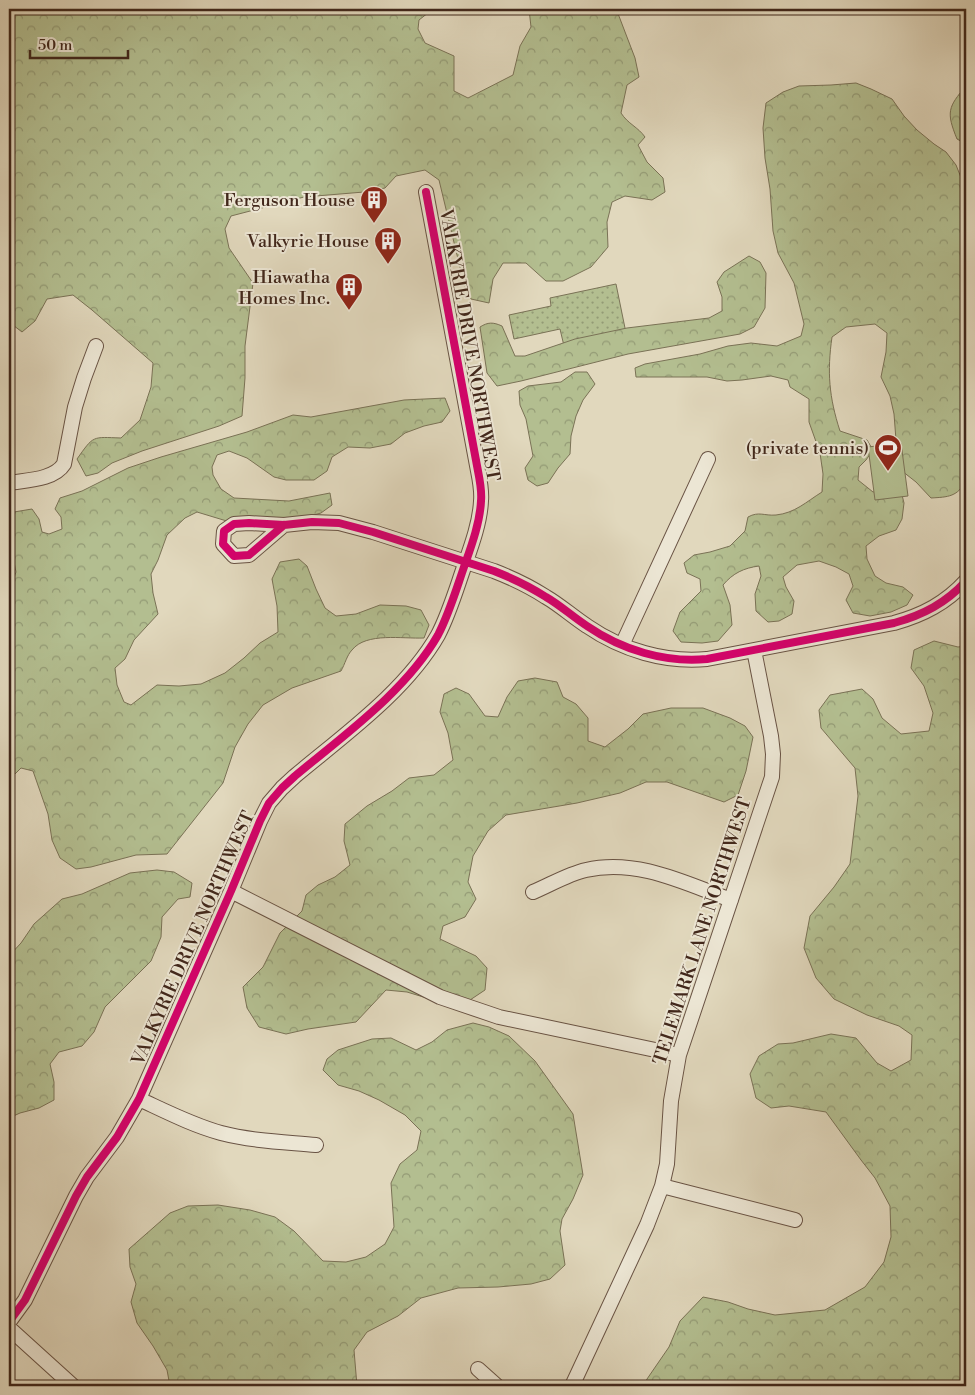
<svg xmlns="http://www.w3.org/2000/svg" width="975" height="1395" font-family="'Libre Bodoni',serif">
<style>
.green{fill:url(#green-dots);stroke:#7a7256}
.forest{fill:url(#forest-crowns);stroke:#7a7256}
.pitch{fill:#b3be90;stroke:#7a7256}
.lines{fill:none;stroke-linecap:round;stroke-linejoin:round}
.minor-casing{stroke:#695344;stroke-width:16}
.minor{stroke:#ece6d4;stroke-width:14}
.cycleway-casing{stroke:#ece6d4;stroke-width:11}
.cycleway{stroke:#d6006c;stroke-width:8}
.labels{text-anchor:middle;stroke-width:4;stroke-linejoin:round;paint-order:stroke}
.poi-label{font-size:18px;fill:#41271b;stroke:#ece6d4;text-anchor:end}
.street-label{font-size:18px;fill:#41271b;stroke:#ece6d4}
</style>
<defs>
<pattern id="green-dots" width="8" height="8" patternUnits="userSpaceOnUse" patternTransform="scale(1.25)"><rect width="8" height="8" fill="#b3be90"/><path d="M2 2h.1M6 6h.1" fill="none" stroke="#939a75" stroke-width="1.8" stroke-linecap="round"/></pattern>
<pattern id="forest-crowns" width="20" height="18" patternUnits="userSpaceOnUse" patternTransform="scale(1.25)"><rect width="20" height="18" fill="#b3be90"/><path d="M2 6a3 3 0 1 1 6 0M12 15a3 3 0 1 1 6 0" fill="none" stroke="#939a75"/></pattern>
</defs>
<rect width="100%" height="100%" fill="#e1d8bd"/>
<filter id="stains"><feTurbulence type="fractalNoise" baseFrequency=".004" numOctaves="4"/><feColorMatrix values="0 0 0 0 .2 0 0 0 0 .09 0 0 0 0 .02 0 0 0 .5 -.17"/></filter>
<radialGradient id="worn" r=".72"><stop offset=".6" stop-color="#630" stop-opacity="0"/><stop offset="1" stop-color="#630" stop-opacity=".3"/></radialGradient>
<path class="green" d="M616,284l10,49 -62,13 -4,-17 -46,10 -5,-24 42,-9 -1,-8z"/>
<path class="forest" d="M9,9h424l-14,11 -1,9 7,14 29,13v35l14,7 45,-23 7,-29 11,-19 -2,-18h86l2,2 18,47 4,19 -12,8 -6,28c7,11 17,14 24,24l-7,8 9,17 16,16 2,14 -13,8 -27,-4 -13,6 -5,20 1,25 -17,20 -28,14h-17l-20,-18h-23l-10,16 -4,24 -18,-4 -7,-15 -25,-104 -14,-10 -29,6 -11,12 -21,4 -60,5 -73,19 -6,13 4,19 24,35 -8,63v32l-3,38 -23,10 -77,25 -30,12 -14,10 -12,3 -9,-17c17,-24 15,-22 44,-21l19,-18 11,-33 2,-24 -61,-53 -19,-15 -26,4 -12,22 -13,11 -13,-10z
M856,83l15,6 21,10 12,17 13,14 17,14 12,8 10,13 6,15 4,24v276c-8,17 -18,17 -35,18l-15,-16 -14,-11 -8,-13 2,-18 -2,-26 -4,-18 -9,-19 5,-25 1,-19 -12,-9 -29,3 -14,10c-5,35 -3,60 8,94l27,9 6,10 -7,10 -7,7 -1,13 15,12 16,-3 12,2 3,12 -2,16 -6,11 -17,6 -13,10 1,13 8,17 11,7 17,4 10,8 -6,10 -16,7 -21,4 -17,-3 -7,-13 7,-14 -4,-12 -13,-7 -17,-6 -22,4 -14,12 3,10 8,14 -2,13 -13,7 -11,1 -12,-11 -1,-17 6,-18 -2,-10c-15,2 -26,7 -36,19l7,20 2,20 -14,16 -16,2 -21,-1 -8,-11 7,-19 21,-21 -1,-12 -13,-6 -3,-10 10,-8 16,-3 20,-6 15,-15 3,-14c11,-6 16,-1 28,-2 19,-2 30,-13 46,-23l1,-18 -3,-21 -11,-31v-23l-19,-12 -2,-7 -17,-4 -29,4 -15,1 -20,-4h-71l-1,-9 10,-4 55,-10 28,-8 23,-3 26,3 24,-10 3,-12 -10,-41 -16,-30 -5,-22 -3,-42 -5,-31 -2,-30 3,-25 17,-11 16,-6 32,-1z
M966,86v58l-9,-5c-11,-27 -9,-32 9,-53z
M749,256l11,6 6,11 -1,35 -11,19 -14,7 -112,20 -107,27 -24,5 -10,-13 -7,-46c8,-5 13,-5 22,-1l13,30h10l50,-17 52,-11 82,-10 13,-7v-14l-5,-15 7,-10z
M575,372h12l8,12 -12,16 -7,16 -5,20 -1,18 -12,14 -10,15 -11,3 -9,-6 -3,-12 8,-12 -7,-37 -6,-14 -1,-14 9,-5 33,-4z
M445,398l5,13 -8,11 -18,4 -19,7 -14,11 -21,4 -22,-1 -16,10 -5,14 -13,9h-28l-12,-3 -27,-19 -18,-7 -12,4 -5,12 1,8 8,14 13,9 55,3 41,-8 2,12 -11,8 -22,6 -69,3 -33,-10 -12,6 -18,17 -9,25 -7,14 2,19 5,21 -24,26 -9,19 -10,9 2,17 7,17 7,3 26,-20 22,1 22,-2 24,-11 19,-15 16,-15 18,-11 -1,-26 -5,-27 8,-17 19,-3 8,7 9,23 9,19 11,8 20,-2 24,-9 26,1 15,4 8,15 -5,13c-21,1 -58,-6 -72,12 -5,5 -7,14 -11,21l-49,17 -29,17 -15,19 -13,23 -12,36 -56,71 -31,1 -45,12 -15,2 -16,-11 -8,-18 -4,-26 -15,-43 -12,-3 -11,11 -1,10v-198l7,-19 -7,-36v-17l5,-7 18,-3 7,10 3,13 7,2 13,-5 -1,-12 -6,-8 5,-11 22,-7 46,-23 33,-11 86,-25 46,-17 18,2 93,-17z
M934,641l24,6 8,-1v163l-2,6 1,94 -2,50 3,17v410h-322l3,-7 22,-32 11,-26 23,-24 25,5 20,7 27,6 50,-5 40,-23 19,-25 7,-25 -1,-31 -15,-28 -14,-18 -35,-48 -37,-6 -18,2 -15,-10 -6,-24 9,-18 19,-12 15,-1 38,-9 25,4 21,25 14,8 20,-11 1,-25 -13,-9 -32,-11 -33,-16 -18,-21 -12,-30 6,-32 24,-29 16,-23 8,-68 -3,-28 -34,-40 -2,-18 11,-15 32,-6 11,10 9,19 19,16 28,-3 4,-18 -9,-27 -13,-18 3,-18z
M535,678l22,4 6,15 13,7 12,14v23l17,6 23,-18 15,-15 28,-6h32l27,10 15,8 8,11 -7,34 -8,24 -14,7 -57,-20h-21l-26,11 -43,10 -71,12 -18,16 -15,25 -5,26 8,17 -11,18 -22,9 -3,13 36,17 11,12 -2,22 -18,12 -24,1 -36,-11 -21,-2 -30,32 -48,7 -22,5 -27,-7 -12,-19 -4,-21 20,-20 17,-34 22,-22 4,-16 12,-10 17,-8 15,-12 -6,-24 1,-17 22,-18 25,-15 17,-13 25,-3 19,-15 -5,-27 -8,-21 4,-18 12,-6 13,6 16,22 13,1 9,-20 11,-16z
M157,870l17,2 18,11 -2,14 -12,2 -16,18 -1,20 -10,24 -46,46 -11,25 -12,14 -23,6 -9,12 4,18v18l-15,8 -19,5 -11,5v-162l12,-13 13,-19 28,-25 20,-5 48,-21z
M473,1023l16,4 20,9 26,25 38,53 10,61 -10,24 -11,20 -2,12 5,34 -15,14 -19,5 -33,3 -40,1 -37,10 -23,18 -31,16 -13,18 3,36h-187l-3,-16 -14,-24 -16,-23 -6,-21 5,-18 -6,-17 -1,-18 41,-36 18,-7 30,-1 32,5 25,7 19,14 29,30 23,1 20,-5 19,-13 9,-17 -3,-44 9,-19 17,-14 4,-19 -16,-16 -26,-15 -20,-9 -21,-6 -15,-15 4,-11 11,-9 34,-11 19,-1 25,12 16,-8 15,-12z"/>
<path class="pitch" d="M901,443l7,53 -33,4 -7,-53z"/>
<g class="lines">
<defs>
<path id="minor" d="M9,483c17,-3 45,-3 55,-19l11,-57 9,-29 12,-32
M284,525l-35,30 -15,1 -11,-12 1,-13 10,-7 15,-1 35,2 28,-3 27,1 34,9 121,39c18,7 35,15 52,26 14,8 27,20 41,29 35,24 78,37 120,33l187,-36c29,-8 52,-20 72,-42
M622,645l86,-186
M231,891l209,106 59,20 180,38
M533,892c17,-7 35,-18 53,-22 50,-12 99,13 145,30
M139,1099c26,12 53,26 82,34 31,8 63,9 95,12
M662,1186l133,34
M9,1322l16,-22 51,-104 11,-19 30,-40 22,-38 92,-208 29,-70 9,-18 13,-15 13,-12c49,-41 111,-85 143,-141 11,-21 18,-45 26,-68 7,-20 16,-44 17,-66 1,-10 -1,-20 -3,-30l-52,-279
M9,1328l64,58
M478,1369l19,17
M572,1386l75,-161 15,-39 5,-22 4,-63 8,-46 93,-278 1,-23 -2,-18 -17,-86"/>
</defs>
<use href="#minor" class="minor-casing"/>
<use href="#minor" class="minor"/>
<defs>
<path id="cycleway" d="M284,525l-35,30 -15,1 -11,-12 1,-13 10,-7 15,-1 35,2 28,-3 27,1 34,9 121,39c18,7 35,15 52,26 14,8 27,20 41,29 35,24 78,37 120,33l187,-36c29,-8 52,-20 72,-42
M9,1322l16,-22 51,-104 11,-19 30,-40 22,-38 92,-208 29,-70 9,-18 13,-15 13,-12c49,-41 111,-85 143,-141 11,-21 18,-45 26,-68 7,-20 16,-44 17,-66 1,-10 -1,-20 -3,-30l-52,-279"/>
</defs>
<use href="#cycleway" class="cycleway-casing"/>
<use href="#cycleway" class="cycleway"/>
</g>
<defs>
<symbol id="building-pin" viewBox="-11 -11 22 30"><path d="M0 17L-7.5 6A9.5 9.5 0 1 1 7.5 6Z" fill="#8f2418" stroke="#ece6d4"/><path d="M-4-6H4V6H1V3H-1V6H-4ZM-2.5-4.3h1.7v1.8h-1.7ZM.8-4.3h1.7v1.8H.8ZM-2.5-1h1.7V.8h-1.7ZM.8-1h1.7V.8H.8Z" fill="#fff"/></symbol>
<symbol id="stadium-pin" viewBox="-11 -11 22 30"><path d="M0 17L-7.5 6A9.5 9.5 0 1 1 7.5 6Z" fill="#8f2418" stroke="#ece6d4"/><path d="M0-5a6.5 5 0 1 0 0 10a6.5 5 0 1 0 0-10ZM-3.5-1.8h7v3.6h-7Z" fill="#fff"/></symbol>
</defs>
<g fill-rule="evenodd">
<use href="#building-pin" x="358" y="184" width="32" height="43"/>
<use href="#building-pin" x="372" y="225" width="32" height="43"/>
<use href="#building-pin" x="333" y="271" width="32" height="43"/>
<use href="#stadium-pin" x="872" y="432" width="32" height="43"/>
</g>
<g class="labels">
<g class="poi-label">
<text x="355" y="206">Ferguson House</text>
<text x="369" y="247">Valkyrie House</text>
<text x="330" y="283">Hiawatha<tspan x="330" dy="21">Homes Inc.</tspan></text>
<text x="869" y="454">(private tennis)</text>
</g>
<g class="street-label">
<text transform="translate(470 345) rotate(80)" y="6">VALKYRIE DRIVE NORTHWEST</text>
<text transform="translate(702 931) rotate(-72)" y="6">TELEMARK LANE NORTHWEST</text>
<text transform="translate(193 938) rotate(-66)" y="6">VALKYRIE DRIVE NORTHWEST</text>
</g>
</g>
<rect width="975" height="1395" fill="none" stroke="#e1d8bd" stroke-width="30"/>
<rect x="10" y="10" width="955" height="1375" fill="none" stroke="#41271b" stroke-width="2.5"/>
<rect x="15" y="15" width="945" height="1365" fill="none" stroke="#41271b"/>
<path d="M30 50v8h98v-8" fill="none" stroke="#41271b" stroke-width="2.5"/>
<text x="38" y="50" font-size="15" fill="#41271b" stroke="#ece6d4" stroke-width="4" paint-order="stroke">50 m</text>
<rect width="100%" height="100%" filter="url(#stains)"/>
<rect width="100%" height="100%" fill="url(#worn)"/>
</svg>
